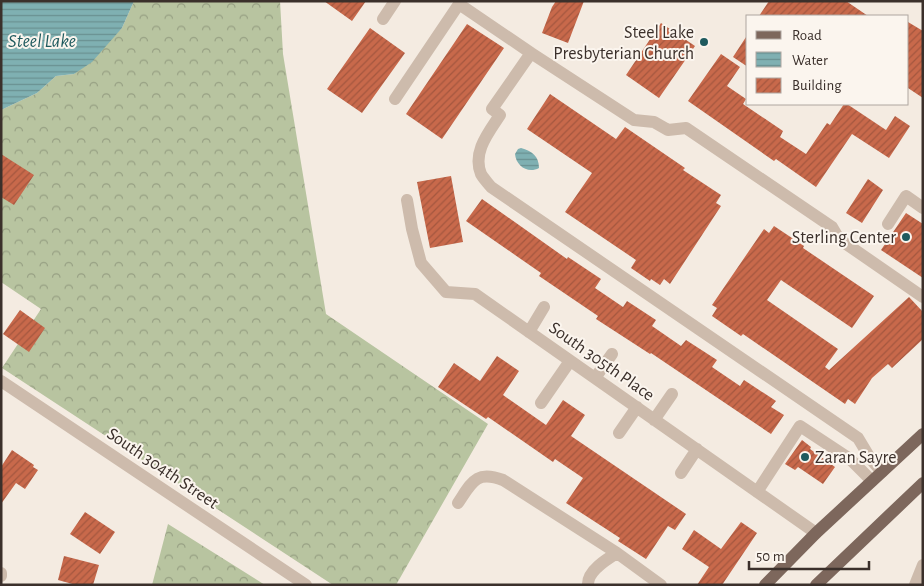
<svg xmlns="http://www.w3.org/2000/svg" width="924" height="586" font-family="'Alegreya Sans',sans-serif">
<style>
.forest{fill:url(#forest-crowns)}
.water{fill:url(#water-rules)}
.building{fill:url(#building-hatch)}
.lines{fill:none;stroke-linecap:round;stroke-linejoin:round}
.minor{stroke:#cdbbac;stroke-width:12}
.major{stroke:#7d675c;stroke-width:12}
.poi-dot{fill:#1f5a5e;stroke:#fbf5ee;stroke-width:2}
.labels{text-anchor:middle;stroke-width:4;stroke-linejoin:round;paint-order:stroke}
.poi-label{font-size:18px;fill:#3b302b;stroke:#fbf5ee;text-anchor:end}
.street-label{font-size:18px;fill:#3b302b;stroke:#fbf5ee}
.water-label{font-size:19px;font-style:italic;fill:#1f5a5e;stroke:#fbf5ee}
</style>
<defs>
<pattern id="forest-crowns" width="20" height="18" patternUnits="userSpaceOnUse" patternTransform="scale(1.25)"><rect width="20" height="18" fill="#b8c4a0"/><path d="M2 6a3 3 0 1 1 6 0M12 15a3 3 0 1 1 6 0" fill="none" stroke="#97a083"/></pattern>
<pattern id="water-rules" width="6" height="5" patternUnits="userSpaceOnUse" patternTransform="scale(1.25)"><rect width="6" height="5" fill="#7fb0b2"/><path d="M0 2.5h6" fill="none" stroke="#699091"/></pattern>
<pattern id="building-hatch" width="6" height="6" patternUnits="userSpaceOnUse" patternTransform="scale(1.25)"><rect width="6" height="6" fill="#c8694b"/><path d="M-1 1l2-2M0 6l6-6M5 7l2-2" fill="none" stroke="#a4573f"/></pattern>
</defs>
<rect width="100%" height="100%" fill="#f4ebe1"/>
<path class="forest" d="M134,1h146l3,53 43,260 162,110 -92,161h-63l-331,-217 39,-59 -40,-27v-172l36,-17 19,-17 18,-2 48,-46z
M168,524l97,61h-113z"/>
<path class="water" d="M1,1h133l-12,27 -30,34 -18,12 -18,2 -19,17 -36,17z
M521,148c11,3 18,8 18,20 -11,6 -23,-2 -24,-14l3,-5z"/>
<path class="building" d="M324,1h42l-14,20z
M556,1h28l-16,42 -26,-10 10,-26z
M769,1h77l22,15h-109z
M908,22l15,9v67l-15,-10z
M661,23l34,23 -36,52 -33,-23z
M467,24l37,24 -62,91 -36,-25z
M370,28l35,25 -43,60 -35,-24z
M748,34v33l-15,-10z
M721,54l19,13 -13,19 19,13 -3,5 40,27 -3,6 26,17 21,-31 3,2 14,-21h3l39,26 9,-14 15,10 -21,32 -37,-24 -36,53 -40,-28 -2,2 -86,-60z
M550,94l66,45 9,-12 60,41 -2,2 38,25 -5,8 5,3 -51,78 -6,-5 -4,6 -9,-6 -1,2 -19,-13 5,-8 -71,-48 27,-39 -65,-44z
M1,154l33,21 -20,30 -13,-8z
M451,176l12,66 -33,6 -13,-66z
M868,179l15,11 -21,33 -16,-10z
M482,199l85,60 1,-2 33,22 -6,9 28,19 4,-6 29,19 -4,6 29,20 5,-6 31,20 -5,7 28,19 4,-6 32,21 -5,6 13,8 -13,19 -120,-81 -1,1 -54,-35 2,-3 -59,-40 2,-3 -75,-52z
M906,213l17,11v54l-42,-28z
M774,226l30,20 -1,2 71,48 -22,32 -71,-48 -14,20 71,49 -13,18 4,3 80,-73 14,15v27l-31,29 -4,-4 -16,14 -17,26 -7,-5 -3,5 -102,-70 -2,2 -29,-20 5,-8 -5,-3 52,-76 5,4z
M20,310l25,18 -16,24 -26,-18z
M497,356l22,15 -16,24 43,30 17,-25 22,15 -14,21 115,78 -11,16 -7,-4 -22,33 -28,-18 2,-3 -54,-35 17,-25 -28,-19 -2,3 -65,-45 -2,2 -48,-32 16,-24 26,18z
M802,440l9,7 -1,2 25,18 -12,17 -25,-17 -3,3 -10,-6z
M12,450l22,15 -1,2 5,3 -13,19 -9,-6 -15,21v-37z
M85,512l30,20 -15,22 -30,-20z
M741,522l16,11 -35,52h-25l12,-18 -27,-18 12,-19 27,19z
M64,556l35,9 -6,20h-17l-18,-5z"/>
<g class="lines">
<path class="minor" d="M383,19l12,-18
M395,99l64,-95 72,49
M407,200l5,29 9,34 25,29 29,2 341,239
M888,224l18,-28 17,12
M529,332l15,-25
M595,378l17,-24
M1,381l305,204
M541,403l29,-42
M654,420l18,-26
M619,433l18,-26
M882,472l-12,-14 -12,-20 -367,-251c-3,-4 -8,-9 -10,-13 -9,-22 8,-42 19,-59l-8,-6 39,-56 103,67 20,2 14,8 18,-2 146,99 7,12 84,58
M681,473l16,-24
M757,492l43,-66 50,33 22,22
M458,503c14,-21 18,-33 45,-23l114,73
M1,573v3
M588,585c-1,-14 19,-26 29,-32l44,32
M915,585l8,-20"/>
<path class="major" d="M765,585l51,-52 107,-99
M816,585l107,-102"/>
</g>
<g class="poi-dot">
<circle cx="704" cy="42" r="5"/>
<circle cx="906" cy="237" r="5"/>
<circle cx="805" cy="457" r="5"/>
</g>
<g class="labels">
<g class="poi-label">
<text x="694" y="38">Steel Lake<tspan x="694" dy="21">Presbyterian Church</tspan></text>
<text x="896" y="243">Sterling Center</text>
<text x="815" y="463" text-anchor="start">Zaran Sayre</text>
</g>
<g class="street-label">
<text transform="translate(602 361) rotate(35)" y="6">South 305th Place</text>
<text transform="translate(163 468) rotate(34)" y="6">South 304th Street</text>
</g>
<g class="water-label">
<text x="42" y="47">Steel Lake</text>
</g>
</g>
<rect width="924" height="586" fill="none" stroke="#3b302b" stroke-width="5"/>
<rect x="746" y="15" width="162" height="90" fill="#fbf5ee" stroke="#aea6a0"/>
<rect x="756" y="31" width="25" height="8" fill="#7d675c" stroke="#aea6a0"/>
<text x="792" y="40" font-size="15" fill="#3b302b">Road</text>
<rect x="756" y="52" width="25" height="15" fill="url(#water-rules)" stroke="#aea6a0"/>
<text x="792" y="65" font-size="15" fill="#3b302b">Water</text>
<rect x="756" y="78" width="25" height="15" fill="url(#building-hatch)" stroke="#aea6a0"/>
<text x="792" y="90" font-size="15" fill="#3b302b">Building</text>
<path d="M749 561v8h120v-8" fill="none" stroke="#3b302b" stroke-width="2.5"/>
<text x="756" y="561" font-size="15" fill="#3b302b" stroke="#fbf5ee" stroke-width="4" paint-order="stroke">50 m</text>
</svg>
